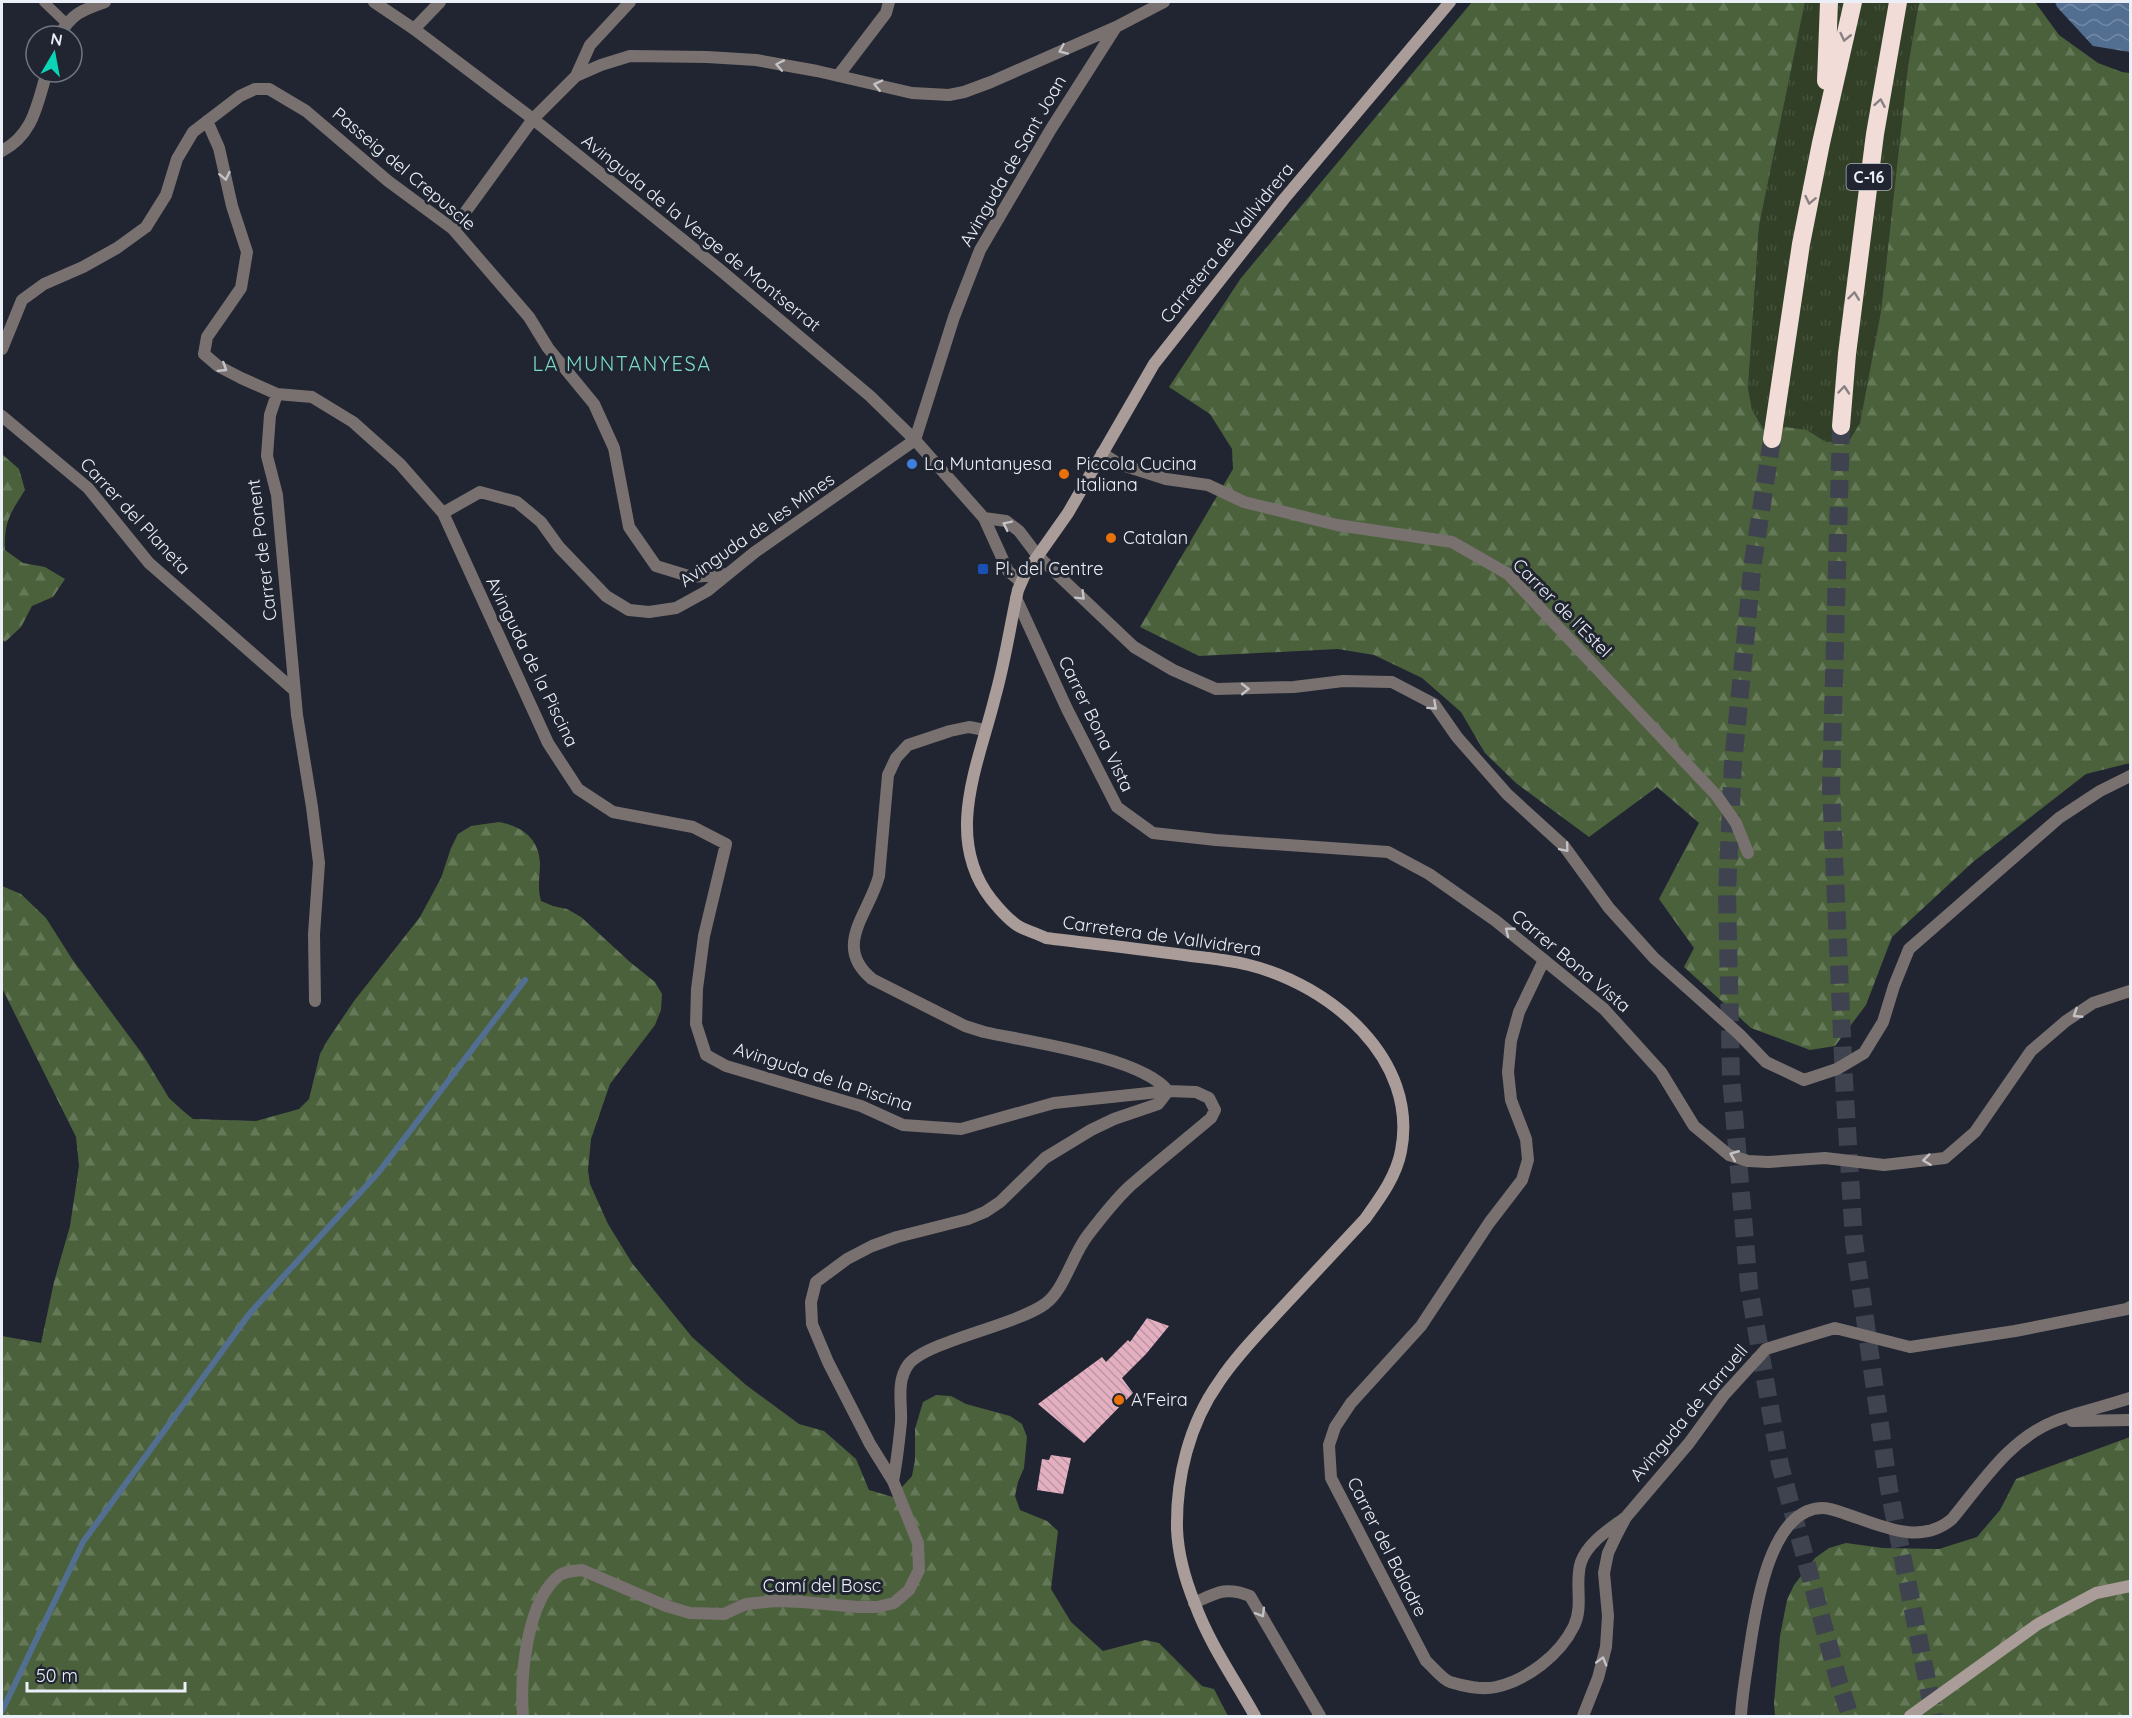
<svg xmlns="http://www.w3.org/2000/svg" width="2132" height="1718" font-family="Quicksand,sans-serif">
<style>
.grass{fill:url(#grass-tufts)}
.forest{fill:url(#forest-firs)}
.water{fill:url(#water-waves)}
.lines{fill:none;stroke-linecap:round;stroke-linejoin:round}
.stream{stroke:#526e91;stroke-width:6}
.building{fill:url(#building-back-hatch)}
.motorway-tunnel{stroke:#3e434f;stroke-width:18;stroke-dasharray:18 9;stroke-linecap:butt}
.service{stroke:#79716f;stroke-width:10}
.minor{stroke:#79716f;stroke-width:12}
.tertiary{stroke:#79716f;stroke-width:12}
.secondary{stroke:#a99c99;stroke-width:12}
.motorway{stroke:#f1dcd7;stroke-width:18}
.oneway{stroke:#888084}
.oneway2{stroke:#c3c3c7}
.shop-dot{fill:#3f7fe0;stroke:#202531;stroke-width:2}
.food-dot{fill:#e8710a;stroke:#202531;stroke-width:2}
.transit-dot{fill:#1a4fb4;stroke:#202531;stroke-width:2}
.labels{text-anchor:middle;stroke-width:6;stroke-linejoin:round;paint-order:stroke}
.shield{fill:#202531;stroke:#aeb2bc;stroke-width:1.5}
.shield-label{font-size:16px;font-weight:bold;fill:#ebeff7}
.street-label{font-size:18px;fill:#ebeff7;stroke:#202531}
.poi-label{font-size:18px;fill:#ebeff7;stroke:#202531;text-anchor:start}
.neighbourhood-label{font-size:20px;letter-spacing:1.5px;fill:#7addc6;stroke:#202531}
</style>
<defs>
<pattern id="grass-tufts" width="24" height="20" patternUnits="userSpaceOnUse" patternTransform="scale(1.5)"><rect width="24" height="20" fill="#314026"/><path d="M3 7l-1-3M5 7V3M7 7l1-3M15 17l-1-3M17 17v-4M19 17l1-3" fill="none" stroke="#45533c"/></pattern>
<pattern id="forest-firs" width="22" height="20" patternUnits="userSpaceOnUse" patternTransform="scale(1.5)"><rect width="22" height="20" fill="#4b613b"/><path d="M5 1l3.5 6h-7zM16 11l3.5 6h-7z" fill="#657858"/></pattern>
<pattern id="water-waves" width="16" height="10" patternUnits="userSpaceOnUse" patternTransform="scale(1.5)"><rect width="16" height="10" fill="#526e91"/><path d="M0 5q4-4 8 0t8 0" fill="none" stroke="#738aa7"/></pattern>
<pattern id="building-back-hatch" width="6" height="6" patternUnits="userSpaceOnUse" patternTransform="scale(1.5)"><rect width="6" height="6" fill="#e4b0c1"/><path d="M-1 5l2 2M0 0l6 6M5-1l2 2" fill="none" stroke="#bc96a3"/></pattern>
</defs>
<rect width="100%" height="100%" fill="#202531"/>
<path class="grass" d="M1805,2h114l-11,64 -27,245 -21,112 -11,18 -23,1 -19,-12h-43l-12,-20 -4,-22 11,-162z"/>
<path class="forest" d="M1472,2h333l-46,224 -11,162 4,22 12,20 21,-3 22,3 19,12 23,-1 11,-18 21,-112 27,-245 11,-64h116l24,33 39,28 24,9 8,1v690l-44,11 -113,88 -81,75 -26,68 -31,41 -25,4 -59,-22 -67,-61 10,-19 -35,-49 40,-76 -42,-36 -68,50 -73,-54 -31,-30 -24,-41 -39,-34 -48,-23 -36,-6 -139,7 -59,-29 93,-158 -1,-20 -22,-35 -41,-27 72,-109z
M2,454l17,15 6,21c-15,24 -21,31 -20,60l18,13 22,4 20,12 -12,18 -21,9 -11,21 -16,15 -3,-2z
M499,822c22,4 40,16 41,41 0,14 -3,23 1,38l12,5 14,3 14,8 49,45 25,20 7,12 -1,16 -6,15 -45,59 -19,55 -3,31 2,14 18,40 24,39 60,74 54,48 53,39 25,7 32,28 13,31 24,7 19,-21 3,-16v-31l8,-27 13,-7 15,1 15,8 44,12 12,8 5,13 -3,31 -6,14 -3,14 5,14 27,11 11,10 -7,58 20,33 32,29 42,-11 14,3 43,43 12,3 14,27h-1226v-380l39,7 13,-61 16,-56 9,-60 -3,-29 -74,-149v-102l19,8 25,24 26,41 71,96 26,43 13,12 11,9 63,2 43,-12 10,-10 11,-45 7,-13 27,-40 66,-84 21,-39 10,-30 7,-14 13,-8z
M2130,1437v279h-355l-1,-13 6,-67 7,-36 7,-15 21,-27 14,-10 17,-5 37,5 56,1 38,-12 23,-27 16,-31z"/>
<path class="water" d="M2055,2h75v50l-37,-6 -36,-39z"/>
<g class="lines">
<path class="stream" d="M2,1711l81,-169 167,-229 128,-140 147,-193"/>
</g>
<path class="building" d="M1147,1318l22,8 -23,28 -24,24 11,15 -49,50 -46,-39 64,-47 4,5 22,-22 2,2z
M1051,1455l20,3 -8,36 -26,-4 5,-31 7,1z"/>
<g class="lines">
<path class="motorway-tunnel" d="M1841,426l-10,361 13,293 10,161 35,248 45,227
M1772,439l-19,123 -20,201 -6,130 4,185 18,209 31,178 58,214 12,37"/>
<path class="service" d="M44,2l22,21"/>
<path class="minor" d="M414,29l26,-27
M576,76l25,-11 29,-9 77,1 49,3 61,11 95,22 37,2 15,-3 27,-10 125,-55 48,-25
M838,76l48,-63 3,-11
M207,121l12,27 13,58 15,46 -6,36 -34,49 -3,17 14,12 23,12 36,16 35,3 41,25 47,42 43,49 105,230 30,46 35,23 80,15 33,17 -22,92 -7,53 -1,35 10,31 20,11 135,40 42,19 58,4 93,-26 114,-12 28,1 13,6 6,12 -4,8c-27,23 -55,45 -81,68 -15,14 -29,32 -42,49 -16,20 -23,54 -43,69 -31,22 -121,38 -137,61 -12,17 -6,38 -7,57 -2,20 -4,40 -8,59
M453,229l80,-110 43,-43 14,-31 40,-43
M2,349l20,-49 22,-16 39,-17 34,-19 29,-21 20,-32 11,-36 16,-27 47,-36 15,-7h14l37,22 82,70 65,48 76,88 19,31 46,56 20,44 15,79 27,39 36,11 35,-3
M277,394l-7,21 -3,41 10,39 20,220 15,92 7,56 -5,71 1,67
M2,416l86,72 61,75 145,127
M1102,453l17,11 47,15 42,6 36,17 93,23 115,17 56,32 209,222 19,27 12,30
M443,513l37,-21 37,10 24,20 18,25 47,49 23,14 20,2 27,-4 31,-17 48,-39 160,-112 39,-123 26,-67 71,-121 65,-102
M985,730l-16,-3 -19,4 -42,14 -12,13 -8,17 -9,101c-10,38 -47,70 -7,103l93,47 19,6c45,10 157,25 184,59
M1544,960l-25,52 -8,29 -3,31 3,28 15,39 2,21 -6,20 -33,43 -68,103 -70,77 -16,24 -6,18 2,33 95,183c7,6 16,18 24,21 13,4 33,8 46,5 31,-7 64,-32 78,-61 10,-21 0,-44 7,-64 7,-20 29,-33 45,-45
M2072,1421l58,-1
M1194,1603c22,-10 32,-17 56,-7l70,120
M523,1716c-3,-37 3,-116 37,-141 6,-4 14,-4 22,-5l84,36 24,7 34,1 22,-10 29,-3 28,1 55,5h19l17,-4 15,-13 10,-20 -1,-27 -25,-62 -23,-37 -42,-82 -16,-38 -1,-22 5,-20 31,-23 25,-13 25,-9 71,-18 17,-7 15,-10 45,-44 46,-28 23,-11 44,-15 10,-13
M1583,1716l15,-38 8,-31 2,-31 -4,-43 4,-20 8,-17 10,-19 63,-74 35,-48 42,-46 69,-21 75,19 105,-16 112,-22 3,-2
M1741,1716c1,-21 5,-42 8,-63 6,-39 19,-144 73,-145 9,0 18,4 27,7 34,11 71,31 103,4 30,-36 57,-80 103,-98 24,-9 51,-15 75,-23"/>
<path class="tertiary" d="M374,2l40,27 119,90 186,150 151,127 45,44 69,78 24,53 13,11
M59,36c12,-22 23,-26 46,-34
M2,151c32,-17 35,-47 45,-79
M984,518l22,3 13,10 19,25 96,91 39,23 43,19 78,-2 49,-6 49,1 42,22 23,33 50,57 57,52 45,62 45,50 85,76 27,28 38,18 33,-11 27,-16 19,-31 11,-36 15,-37 150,-131 41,-27 30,-15
M1016,598l51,111 50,98 36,26 63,7 172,12 41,22 67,47 108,88 57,63 33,54 35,29 19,6 20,1 57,-4 59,7 61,-7 30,-26 56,-81 35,-30 27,-18 37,-12"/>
<path class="secondary" d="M1255,1716c-20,-36 -46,-73 -60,-112 -9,-22 -17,-51 -18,-75 -1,-51 12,-105 42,-147 18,-27 41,-50 62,-73 28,-30 56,-60 84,-90 15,-21 31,-42 36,-68 18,-92 -71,-166 -152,-186 -19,-5 -39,-7 -58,-9 -49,-7 -97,-12 -145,-18 -8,-4 -18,-7 -26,-11 -11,-6 -21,-18 -29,-28 -48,-62 -12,-136 4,-202 10,-35 15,-71 23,-107l7,-16 43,-61 86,-149 130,-165 166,-197
M1910,1716l128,-92 58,-31 34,-7"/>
<path class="motorway" d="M1826,81l3,-79
M1841,426l6,-72 28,-220 23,-132
M1772,439l29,-195 20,-101 32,-141"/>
</g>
<defs><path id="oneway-chevron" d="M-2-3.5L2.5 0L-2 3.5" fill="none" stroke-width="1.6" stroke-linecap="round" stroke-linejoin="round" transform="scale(1.5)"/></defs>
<g class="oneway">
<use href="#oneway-chevron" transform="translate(1845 37) rotate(103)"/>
<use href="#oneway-chevron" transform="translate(1880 103) rotate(-80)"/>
<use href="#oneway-chevron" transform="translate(1810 200) rotate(102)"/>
<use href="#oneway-chevron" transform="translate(1854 296) rotate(-83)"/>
<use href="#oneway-chevron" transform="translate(1844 390) rotate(-85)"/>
</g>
<g class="oneway2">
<use href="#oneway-chevron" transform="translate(1063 50) rotate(156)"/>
<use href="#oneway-chevron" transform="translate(780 65) rotate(-169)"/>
<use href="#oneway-chevron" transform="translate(878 85) rotate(-167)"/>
<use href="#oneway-chevron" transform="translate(225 176) rotate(78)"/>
<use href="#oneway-chevron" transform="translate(223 368) rotate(32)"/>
<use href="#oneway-chevron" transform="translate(1007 525) rotate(-154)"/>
<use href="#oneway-chevron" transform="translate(1081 596) rotate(45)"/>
<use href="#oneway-chevron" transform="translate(1245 689) rotate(-1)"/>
<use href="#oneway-chevron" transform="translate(1433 706) rotate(42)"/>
<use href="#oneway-chevron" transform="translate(1565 848) rotate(50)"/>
<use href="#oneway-chevron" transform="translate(1509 931) rotate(-141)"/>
<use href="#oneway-chevron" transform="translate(2077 1014) rotate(147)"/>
<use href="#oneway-chevron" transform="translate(1734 1155) rotate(-158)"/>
<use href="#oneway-chevron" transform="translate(1927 1160) rotate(173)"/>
<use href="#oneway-chevron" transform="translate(1261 1613) rotate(59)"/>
<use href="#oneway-chevron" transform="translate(1602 1661) rotate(-74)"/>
</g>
<circle class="shop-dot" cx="912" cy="464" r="6"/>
<g class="food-dot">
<circle cx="1064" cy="474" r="6"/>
<circle cx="1111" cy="538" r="6"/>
<circle cx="1119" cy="1400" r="6"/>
</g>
<rect class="transit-dot" x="977" y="563" width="12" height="12" rx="3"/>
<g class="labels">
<rect class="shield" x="1846.5" y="164" width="45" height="26" rx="4.5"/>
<g class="shield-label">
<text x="1869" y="183">C-16</text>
</g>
<g class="street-label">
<text transform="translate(1013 161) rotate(-60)" y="6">Avinguda de Sant Joan</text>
<text transform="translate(404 169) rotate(40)" y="6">Passeig del Crepuscle</text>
<text transform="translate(701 233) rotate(39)" y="6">Avinguda de la Verge de Montserrat</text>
<text transform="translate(1227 243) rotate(-51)" y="6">Carretera de Vallvidrera</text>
<text transform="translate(135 516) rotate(47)" y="6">Carrer del Planeta</text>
<text transform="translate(757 530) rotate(-35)" y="6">Avinguda de les Mines</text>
<text transform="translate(262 550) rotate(-97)" y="6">Carrer de Ponent</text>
<text transform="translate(1562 608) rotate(45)" y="6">Carrer de l'Estel</text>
<text transform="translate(532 662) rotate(64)" y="6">Avinguda de la Piscina</text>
<text transform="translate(1096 724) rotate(64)" y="6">Carrer Bona Vista</text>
<text transform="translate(1162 936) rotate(8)" y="6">Carretera de Vallvidrera</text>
<text transform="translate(1571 961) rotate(40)" y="6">Carrer Bona Vista</text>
<text transform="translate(823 1077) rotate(18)" y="6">Avinguda de la Piscina</text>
<text transform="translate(1689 1413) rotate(-50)" y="6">Avinguda de Tarruell</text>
<text transform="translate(1387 1547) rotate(63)" y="6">Carrer del Baladre</text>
<text x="822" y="1592">Camí del Bosc</text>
</g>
<g class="poi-label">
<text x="924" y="470">La Muntanyesa</text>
<text x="1076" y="470">Piccola Cucina<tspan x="1076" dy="21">Italiana</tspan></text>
<text x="1123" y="544">Catalan</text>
<text x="995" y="575">Pl. del Centre</text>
<text x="1131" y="1406">A'Feira</text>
</g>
<g class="neighbourhood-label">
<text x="622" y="371">LA MUNTANYESA</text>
</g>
</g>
<rect width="2132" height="1718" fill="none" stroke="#ebeff7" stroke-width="6"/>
<g transform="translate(54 54) rotate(10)"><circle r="28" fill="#202531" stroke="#717680" stroke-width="1.5"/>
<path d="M0-4.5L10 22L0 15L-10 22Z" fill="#0bd5b5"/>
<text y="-9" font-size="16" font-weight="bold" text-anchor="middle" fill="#ebeff7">N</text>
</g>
<path d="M27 1682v9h158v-9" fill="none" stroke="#ebeff7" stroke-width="3"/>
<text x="36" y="1682" font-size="18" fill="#ebeff7" stroke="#202531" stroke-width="4.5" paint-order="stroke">50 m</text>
</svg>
